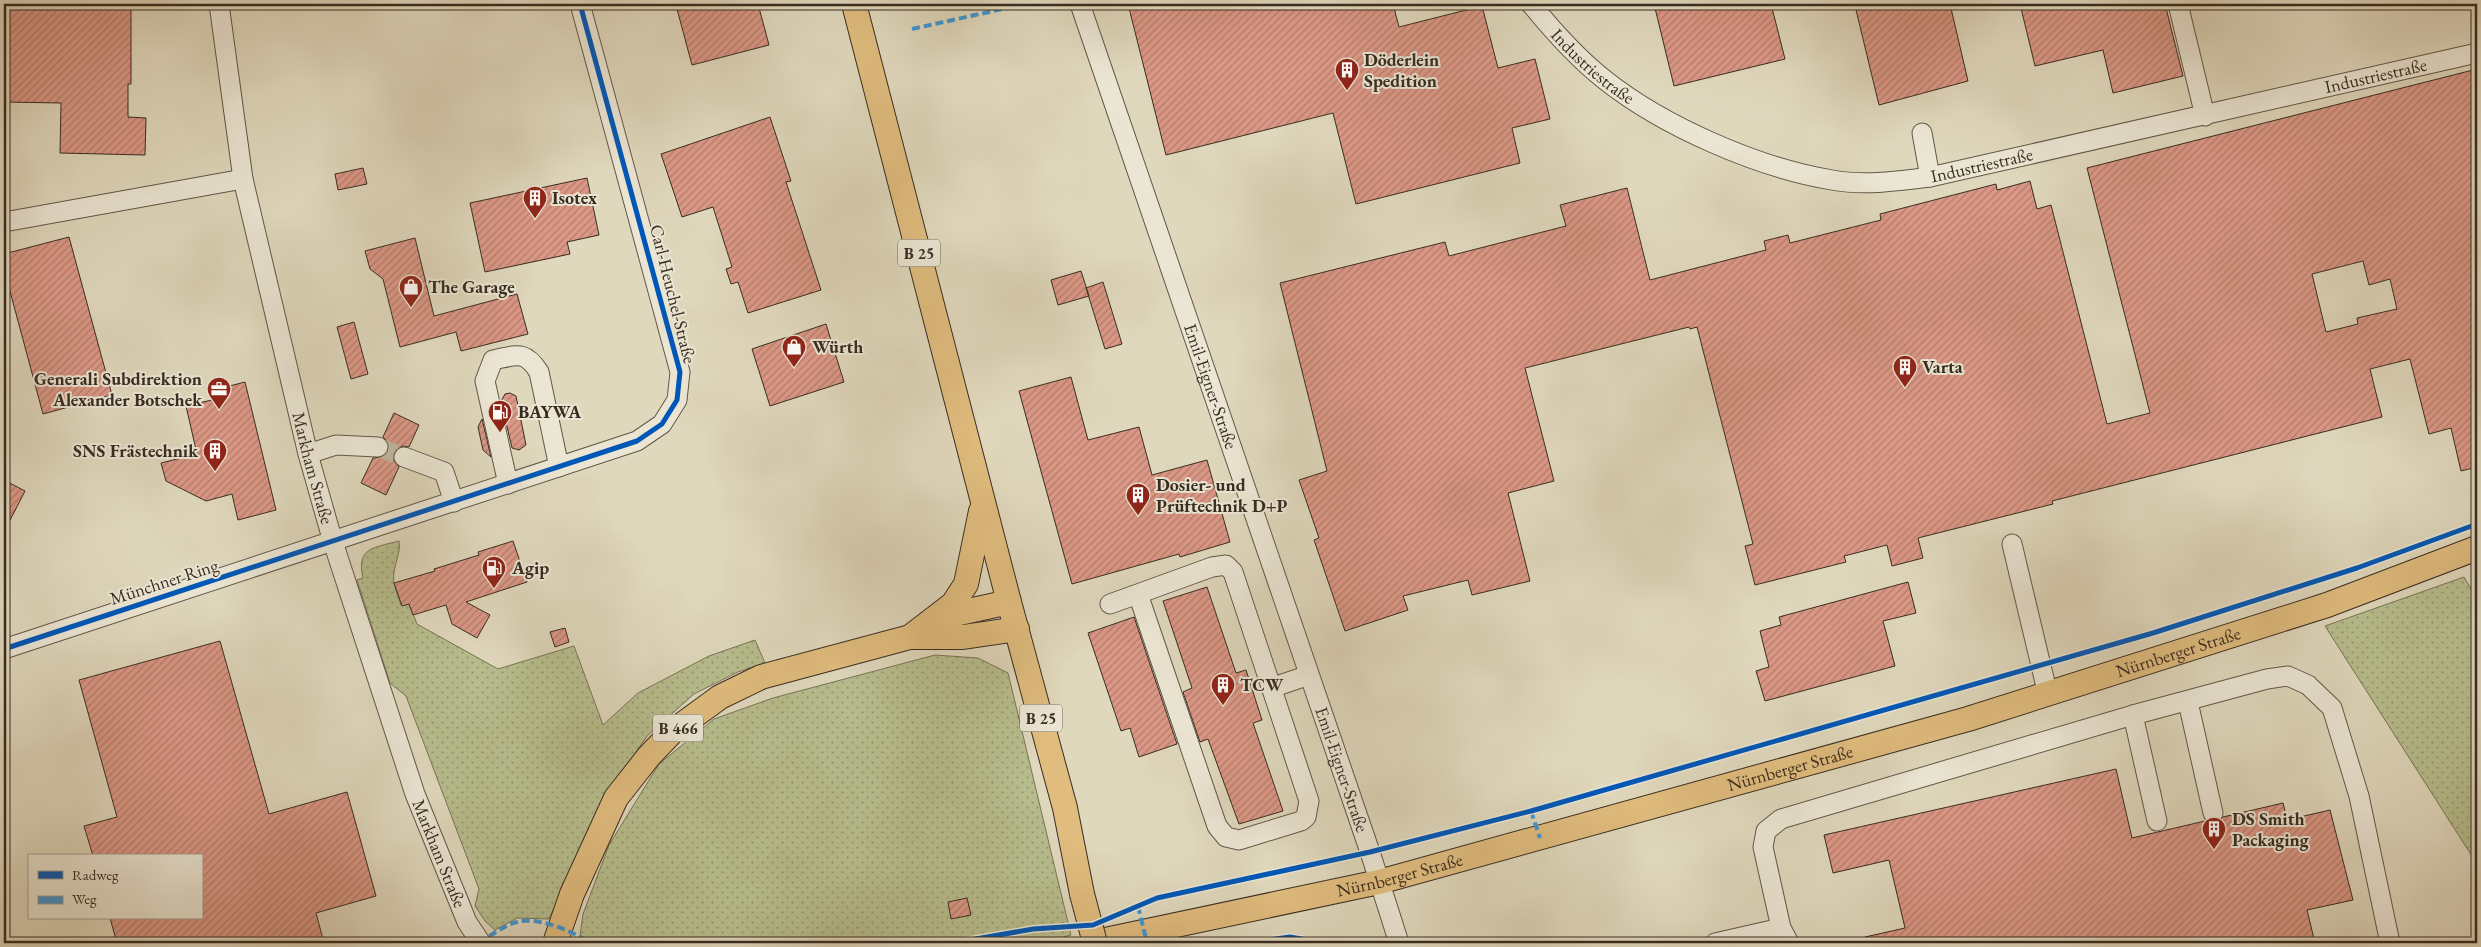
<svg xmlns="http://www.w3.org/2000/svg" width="2481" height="947" font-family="'EB Garamond',serif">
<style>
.grass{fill:url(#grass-dots);stroke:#787457}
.building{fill:url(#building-hatch);stroke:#382c21;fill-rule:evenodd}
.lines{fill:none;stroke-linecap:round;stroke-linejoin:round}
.minor-tunnel{stroke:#beb69e;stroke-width:19;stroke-dasharray:19 9;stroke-linecap:butt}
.minor-casing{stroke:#625748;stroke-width:21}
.major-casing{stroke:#382c21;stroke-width:26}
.minor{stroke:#ebe6d4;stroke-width:19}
.major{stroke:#e0bc7e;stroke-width:24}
.major-bridge-casing{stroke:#382c21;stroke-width:26;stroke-linecap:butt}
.major-bridge{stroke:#e0bc7e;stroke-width:24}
.quiet{stroke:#3e96d5;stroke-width:4;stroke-dasharray:8 4;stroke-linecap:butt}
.cycleway-casing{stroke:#ebe6d4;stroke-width:8}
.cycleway{stroke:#0057b8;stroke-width:5}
.labels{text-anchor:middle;stroke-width:4;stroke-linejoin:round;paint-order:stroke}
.shield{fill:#ebe6d4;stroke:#6e6457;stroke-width:1}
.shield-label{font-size:16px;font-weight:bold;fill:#382c21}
.poi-label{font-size:18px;font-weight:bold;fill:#382c21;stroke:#ebe6d4;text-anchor:start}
.street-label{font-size:18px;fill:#382c21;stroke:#ebe6d4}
</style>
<defs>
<pattern id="grass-dots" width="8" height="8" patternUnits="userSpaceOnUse" patternTransform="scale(1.25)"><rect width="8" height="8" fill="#b7bd8d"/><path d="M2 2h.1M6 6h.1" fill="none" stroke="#969a73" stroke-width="1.8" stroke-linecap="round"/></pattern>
<pattern id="building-hatch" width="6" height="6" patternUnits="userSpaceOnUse" patternTransform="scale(1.25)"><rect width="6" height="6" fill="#dc9886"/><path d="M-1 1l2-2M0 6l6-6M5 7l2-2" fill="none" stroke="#b37c6d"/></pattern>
</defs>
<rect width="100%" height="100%" fill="#e0d8bd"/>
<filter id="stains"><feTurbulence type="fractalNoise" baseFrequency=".004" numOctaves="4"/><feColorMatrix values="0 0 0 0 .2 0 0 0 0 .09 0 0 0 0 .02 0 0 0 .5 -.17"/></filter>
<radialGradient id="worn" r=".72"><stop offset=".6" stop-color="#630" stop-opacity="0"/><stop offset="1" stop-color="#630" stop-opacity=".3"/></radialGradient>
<path class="grass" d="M399,541c2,11 -4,21 -5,32 -2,11 4,22 7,32l8,-1 8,20 81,45 76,-23 29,79 35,-32 71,-37 46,-16 10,23 -27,9 -44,22 -46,41 -39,55 -60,129 -32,-1 -22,12 -10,-9 -10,-15 4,-17 -73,-193 -16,-13 -33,-103 6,-2c-7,-31 11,-30 36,-37z
M2464,577l13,22v265l-152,-238z
M935,655l43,3 30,15 63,262 -32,8h-460l4,-29 26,-69 50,-81 55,-45 59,-21z"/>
<path class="building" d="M4,4h127v80h-3v33l18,1 -1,37 -85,-2 1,-50 -57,-1z
M698,4h60l11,41 -77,20 -15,-56z
M1146,4h247l6,23 83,-21 16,62 37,-9 15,60 -38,9 8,35 -164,41 -23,-91 -167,42 -37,-147z
M1673,4h98l14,55 -111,27 -19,-78z
M1884,4h66l18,77 -89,24 -23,-95z
M2020,4h145l18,72 -70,17 -10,-43 -68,16z
M2477,69v398l-16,4 -10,-43 -22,6 -19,-75 -40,10 12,48 -330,84 1,3 -135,34 5,20 -31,8 -5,-21 -43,11 2,6 -91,23 -10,-39 8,-2 -56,-217 -7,2 -1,-2 -164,41 29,113 -46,12 22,88 -58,14 -4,-15 -65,16 5,14 -63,21 -31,-91 5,-2 -20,-58 28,-9 -47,-188 165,-41 4,14 117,-30 -6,-21 67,-17 23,92 116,-30 -2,-9 24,-6 2,8 91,-23 -1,-6 116,-30 1,6 33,-9 7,28 14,-4 56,219 43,-11 -63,-245zM2363,261l6,24 21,-6 7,30 -40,9 1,6 -32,8 -14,-58z
M770,117l21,64 -5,1 35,108 -73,23 -10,-31 -7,2 -5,-15 6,-2 -19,-60 -31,10 -21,-63z
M363,168l4,16 -29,6 -3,-16z
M587,178l12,57 -32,7 3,12 -85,18 -15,-69z
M69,237l43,158 -69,19 -39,-145v-15z
M415,238l19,78 83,-22 11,40 -67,17 -5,-19 -56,15 -17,-68 -13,-10 -5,-18z
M1081,271l8,25 -31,9 -7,-25z
M1103,282l19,62 -17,5 -19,-61z
M354,322l14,52 -17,5 -14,-52z
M826,324l18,58 -74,24 -18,-57z
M1071,377l17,63 51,-13 13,48 55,-15 23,82 -50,15 -1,-3 -107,30 -53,-193z
M245,382l31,128 -38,10 -6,-26 -26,7 -40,-20 -5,-18 36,-9 -11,-48 26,-6 -2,-9z
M510,393l6,3 10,49 -7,5 -7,-2 -11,-47 4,-7z
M394,413l25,12 -10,22 -7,-1 -8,7 -1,6 6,8 -13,28 -25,-12 12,-25 10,-1 5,-4v-11l-5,-5z
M482,419l9,38 -8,-7 -5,-23z
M4,480l21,11 -21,41z
M513,541l14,41 -61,20 24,13 -13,23 -25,-14 -6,-19 -33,10 -4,-11 -7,2 -8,-23 41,-12 -1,-2 45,-14 -1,-3z
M1908,582l8,31 -33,8 12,45 -130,35 -9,-30 13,-4 -9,-36 21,-6 -2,-8z
M1207,587l29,86 10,-3 16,50 -9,3 30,88 -44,13 -31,-85 -8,3 -17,-50 9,-4 -29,-87z
M1134,617l43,127 -38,13 -9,-29 -9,3 -33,-98z
M565,628l4,14 -14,5 -5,-15z
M220,641l49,173 78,-22 29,104 -60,17 8,30h-207l-7,-25h91v-62h-108l-9,-30 33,-9 -38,-137z
M2116,769l16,69 73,-17 10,3 8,-7 60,-14 4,17 43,-10 23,90 -46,10 8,33h-449l-1,-6 40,-9 -16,-68 -56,13 -9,-38z
M967,898l4,17 -20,4 -3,-17z"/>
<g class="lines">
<path class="minor-tunnel" d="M378,447l26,10"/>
<defs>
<g id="minor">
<path id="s1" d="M219,4l24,175 65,275 25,88 82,252 52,128 14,21"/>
<path id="s2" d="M1080,4l290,848 29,91"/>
<path id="s3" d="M1531,4c22,27 46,54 74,76 58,46 153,88 227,100 33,6 66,1 98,-3l547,-124"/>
<path d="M2178,4l27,112"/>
<path d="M1922,133l8,44"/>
<path d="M4,222l239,-43"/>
<path d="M308,454l28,-9 42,2"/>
<path d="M404,457l40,15 10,30"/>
<path d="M508,484l-23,-103 8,-21c24,-5 32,-10 46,12l20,95"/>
<path d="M2012,544l36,151"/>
<path d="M1110,604l102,-37 14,-2 7,7 76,229 -3,16 -5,4 -62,19 -13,-3 -9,-11 -79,-232"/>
<path d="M4,649l633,-208 25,-17 15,-24 3,-28 -100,-368"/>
<path d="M1271,688l38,-13"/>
<path d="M2188,702l25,111"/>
<path d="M2133,715l24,106"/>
<path d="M1715,943l66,-15"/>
<path d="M1789,943l-8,-15 -18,-81 3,-16 15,-12 352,-104 134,-36 21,-3 20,9 24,23 27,88 31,147"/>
</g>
<g id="major">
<path d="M854,4l155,598 56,206 17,86"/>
<path d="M937,618l72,-16"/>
<path d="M910,637l43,-33 13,-20 15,-73"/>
<path d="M555,943l17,-49 44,-96 33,-42 23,-24 48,-35 41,-20 149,-40h53l54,-8"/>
<path id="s4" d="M1091,943l288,-61 589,-163 359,-114 150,-57"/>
</g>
</defs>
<use href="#minor" class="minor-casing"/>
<use href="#major" class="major-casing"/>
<use href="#minor" class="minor"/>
<use href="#major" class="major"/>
<defs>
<path id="major-bridge" d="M1082,894l13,49"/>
</defs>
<use href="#major-bridge" class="major-bridge-casing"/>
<use href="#major-bridge" class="major-bridge"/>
<path class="quiet" d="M912,29l113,-25
M1531,811l9,27
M1138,906l9,37
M479,942c12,-6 25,-17 38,-20 20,-6 58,10 73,21"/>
<defs>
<path id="cycleway" d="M4,649l633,-208 25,-17 15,-24 3,-28 -100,-368
M953,943l80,-14 60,-4 64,-27 213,-46 161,-41 622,-178 204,-65 120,-44
M1248,943l42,-6 34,6"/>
</defs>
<use href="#cycleway" class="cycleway-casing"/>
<use href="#cycleway" class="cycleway"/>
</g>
<defs>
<symbol id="building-pin" viewBox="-11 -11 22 30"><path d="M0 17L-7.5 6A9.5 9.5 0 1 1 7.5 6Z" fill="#8f2418" stroke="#ebe6d4"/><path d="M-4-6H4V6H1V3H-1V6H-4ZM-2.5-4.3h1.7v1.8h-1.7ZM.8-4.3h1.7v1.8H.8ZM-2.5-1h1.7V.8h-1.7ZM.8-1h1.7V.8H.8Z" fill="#fff"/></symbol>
<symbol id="shop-pin" viewBox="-11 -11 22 30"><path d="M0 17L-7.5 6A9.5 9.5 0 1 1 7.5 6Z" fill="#8f2418" stroke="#ebe6d4"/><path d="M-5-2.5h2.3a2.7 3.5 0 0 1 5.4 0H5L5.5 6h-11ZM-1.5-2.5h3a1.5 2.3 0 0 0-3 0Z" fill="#fff"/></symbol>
<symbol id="office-pin" viewBox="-11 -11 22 30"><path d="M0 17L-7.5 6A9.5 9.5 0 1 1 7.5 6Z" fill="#8f2418" stroke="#ebe6d4"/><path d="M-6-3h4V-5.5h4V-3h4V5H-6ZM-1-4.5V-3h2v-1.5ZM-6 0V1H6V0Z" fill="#fff"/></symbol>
<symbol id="fuel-pin" viewBox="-11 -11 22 30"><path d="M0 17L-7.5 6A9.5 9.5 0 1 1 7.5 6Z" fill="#8f2418" stroke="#ebe6d4"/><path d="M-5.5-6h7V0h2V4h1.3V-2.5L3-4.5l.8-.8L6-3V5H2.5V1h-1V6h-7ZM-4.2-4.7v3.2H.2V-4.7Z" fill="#fff"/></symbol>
</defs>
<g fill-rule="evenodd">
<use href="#building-pin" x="1333" y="56" width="28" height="38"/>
<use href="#building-pin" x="521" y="184" width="28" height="38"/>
<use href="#shop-pin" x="397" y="273" width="28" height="38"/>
<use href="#shop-pin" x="780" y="333" width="28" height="38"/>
<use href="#building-pin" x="1891" y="353" width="28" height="38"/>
<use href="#office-pin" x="205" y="375" width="28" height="38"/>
<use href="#fuel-pin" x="486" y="398" width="28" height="38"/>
<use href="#building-pin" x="201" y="437" width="28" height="38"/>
<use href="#building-pin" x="1124" y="481" width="28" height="38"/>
<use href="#fuel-pin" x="480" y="554" width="28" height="38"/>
<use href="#building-pin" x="1209" y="671" width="28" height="38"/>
<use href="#building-pin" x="2200" y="815" width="28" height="38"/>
</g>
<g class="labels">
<g class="shield">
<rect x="898" y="239.5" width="42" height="27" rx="4"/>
<rect x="1020" y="704.5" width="42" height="27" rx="4"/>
<rect x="653" y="714.5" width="50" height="27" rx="4"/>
</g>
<g class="shield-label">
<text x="919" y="259">B 25</text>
<text x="1041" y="724">B 25</text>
<text x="678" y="734">B 466</text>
</g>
<g class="poi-label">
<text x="1364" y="66">Döderlein<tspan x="1364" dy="21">Spedition</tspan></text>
<text x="552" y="204">Isotex</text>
<text x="428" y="293">The Garage</text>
<text x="812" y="353">Würth</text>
<text x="1922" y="373">Varta</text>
<text x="202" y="385" text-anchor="end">Generali Subdirektion<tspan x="202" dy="21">Alexander Botschek</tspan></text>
<text x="518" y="418">BAYWA</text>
<text x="198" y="457" text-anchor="end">SNS Frästechnik</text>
<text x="1156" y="491">Dosier- und<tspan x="1156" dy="21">Prüftechnik D+P</tspan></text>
<text x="512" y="574">Agip</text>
<text x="1240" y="691">TCW</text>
<text x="2232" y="825">DS Smith<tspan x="2232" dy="21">Packaging</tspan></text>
</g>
<g class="street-label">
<text dy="6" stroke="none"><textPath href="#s3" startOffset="88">Industriestraße</textPath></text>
<text dy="6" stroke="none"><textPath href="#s3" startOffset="912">Industriestraße</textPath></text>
<text dy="6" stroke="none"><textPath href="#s3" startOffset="508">Industriestraße</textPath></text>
<text transform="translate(673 294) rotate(76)" y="6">Carl-Heuchel-Straße</text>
<text dy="6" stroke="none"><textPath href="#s2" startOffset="404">Emil-Eigner-Straße</textPath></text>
<text dy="6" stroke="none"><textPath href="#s1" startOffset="474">Markham Straße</textPath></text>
<text transform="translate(164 582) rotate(-18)" y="6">Münchner Ring</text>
<text dy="6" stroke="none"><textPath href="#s4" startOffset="1126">Nürnberger Straße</textPath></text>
<text dy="6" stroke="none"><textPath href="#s4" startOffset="721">Nürnberger Straße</textPath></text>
<text dy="6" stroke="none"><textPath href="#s2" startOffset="809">Emil-Eigner-Straße</textPath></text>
<text dy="6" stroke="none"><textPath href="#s1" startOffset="880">Markham Straße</textPath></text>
<text dy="6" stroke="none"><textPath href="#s4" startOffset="316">Nürnberger Straße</textPath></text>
</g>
</g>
<rect width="2481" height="947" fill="none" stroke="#e0d8bd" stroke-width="20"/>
<rect x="5" y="5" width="2471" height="937" fill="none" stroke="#382c21" stroke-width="2.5"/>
<rect x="10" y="10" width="2461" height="927" fill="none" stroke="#382c21"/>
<rect x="28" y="854" width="175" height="65" fill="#ebe6d4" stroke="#a39c8c"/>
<rect x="38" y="871" width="25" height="8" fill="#0057b8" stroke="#a39c8c"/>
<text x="72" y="880" font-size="15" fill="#382c21">Radweg</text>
<rect x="38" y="896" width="25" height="8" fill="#3e96d5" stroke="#a39c8c"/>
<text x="72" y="904" font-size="15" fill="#382c21">Weg</text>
<rect width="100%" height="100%" filter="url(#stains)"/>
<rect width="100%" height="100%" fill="url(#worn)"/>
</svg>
